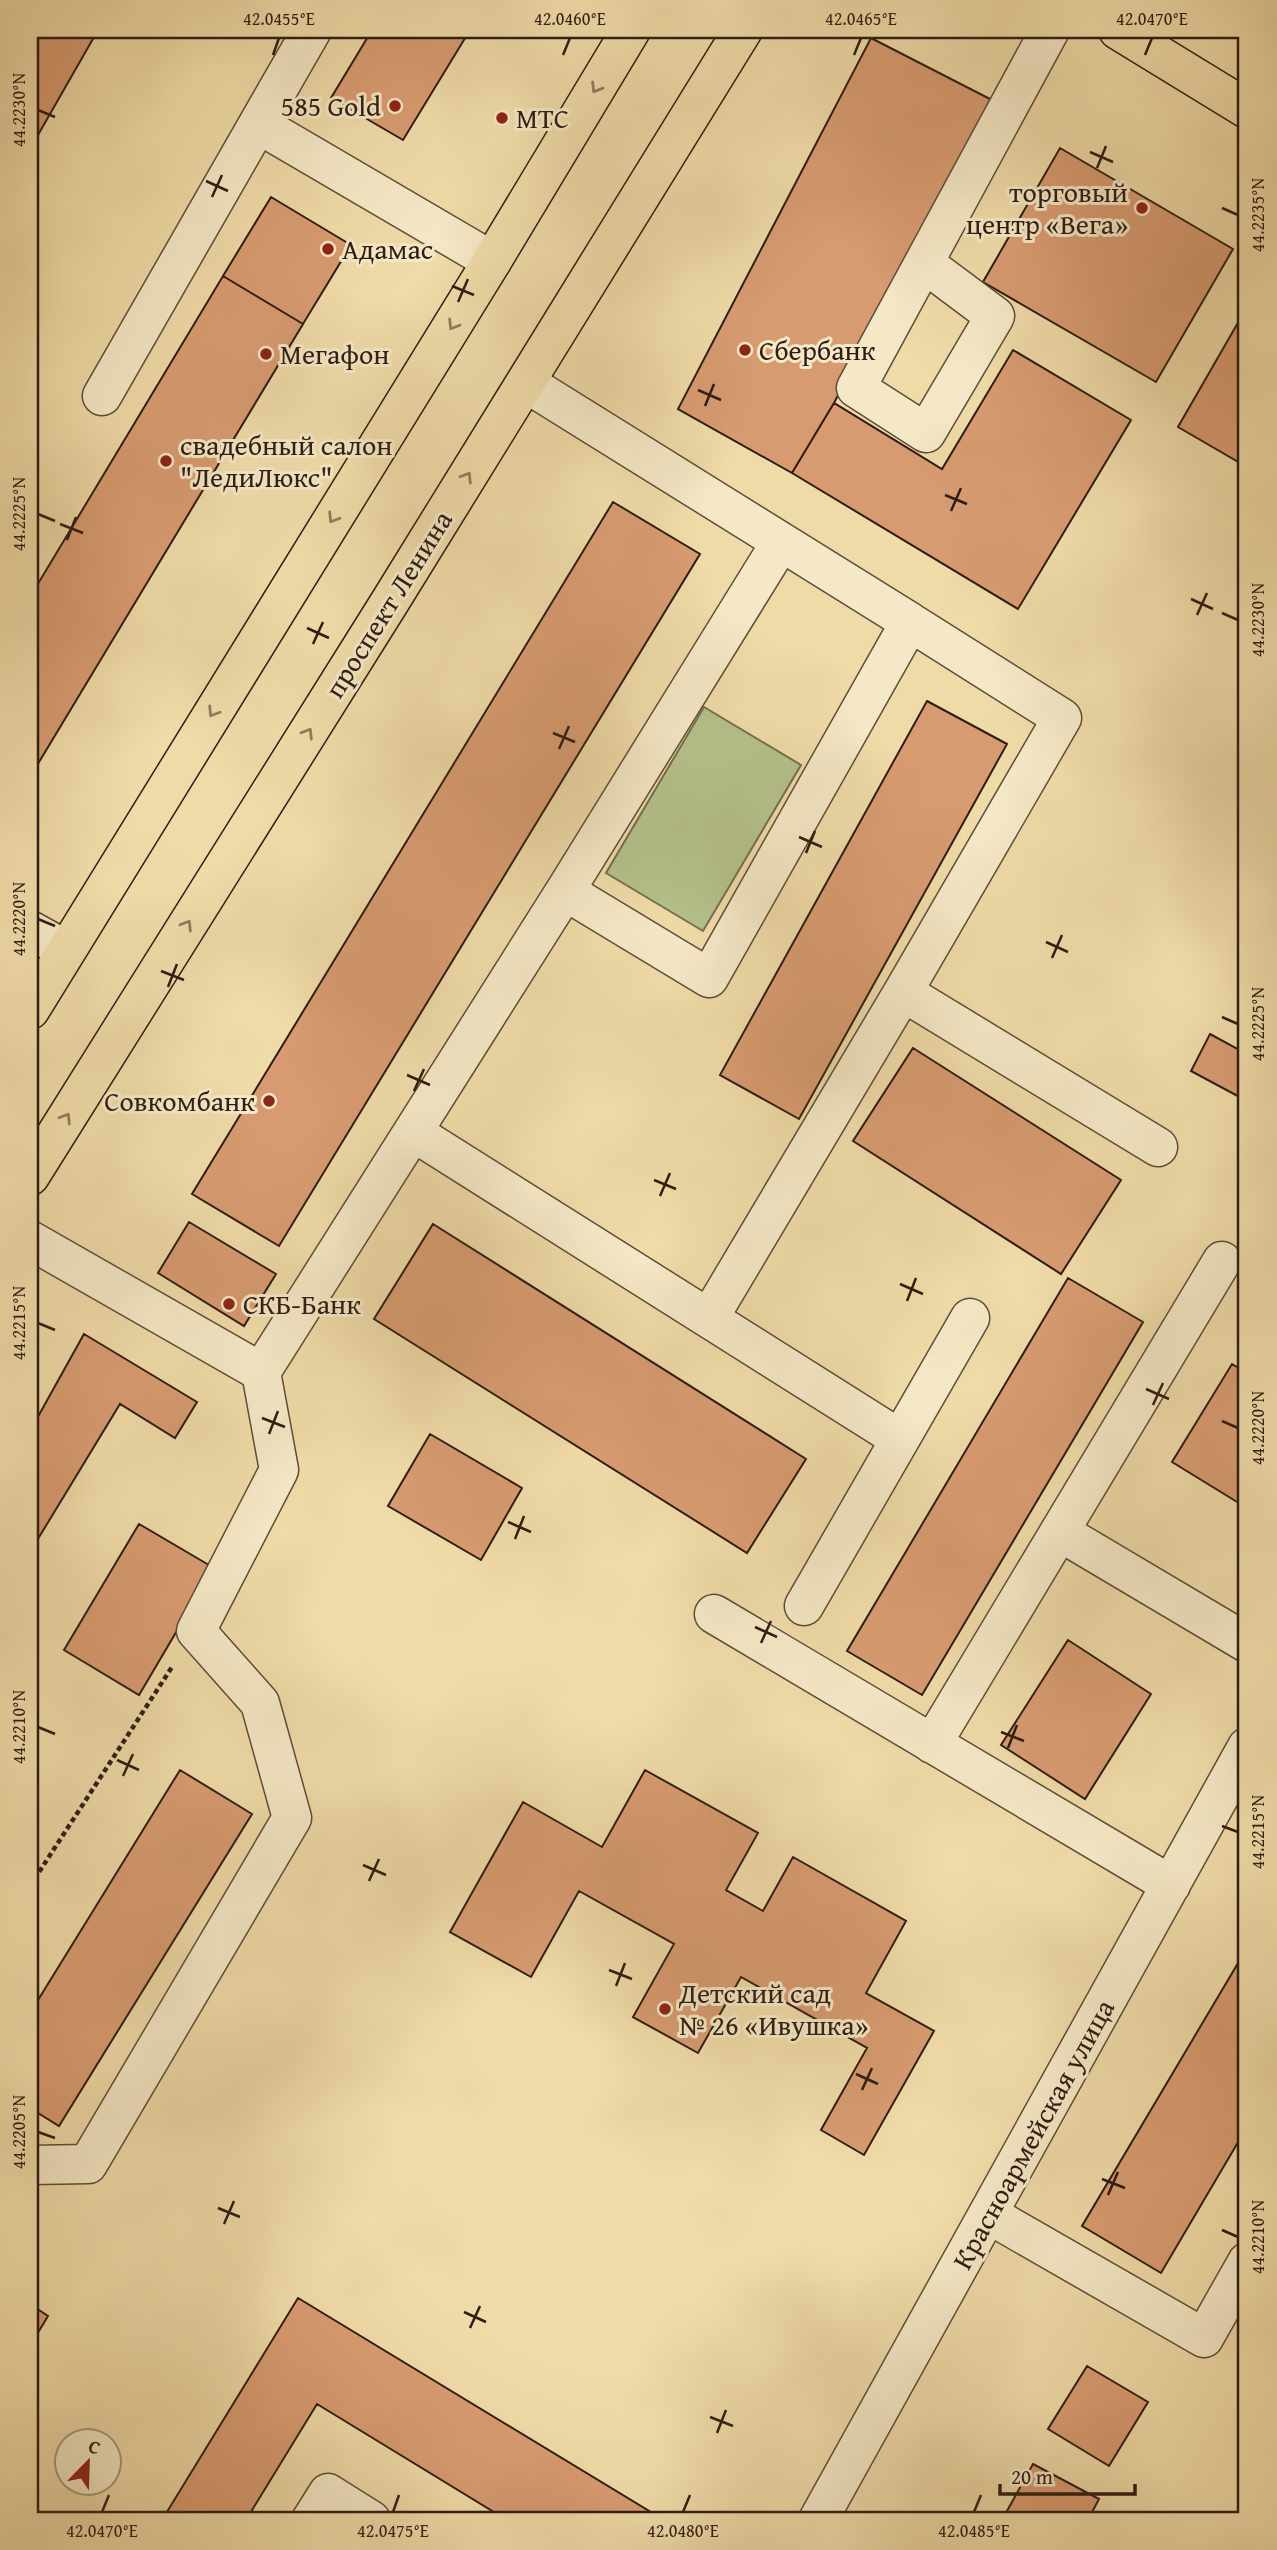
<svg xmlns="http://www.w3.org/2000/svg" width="1277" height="2550" font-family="'Gentium Book Plus',serif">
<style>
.green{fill:#b5c18b;stroke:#726f4f;stroke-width:2}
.building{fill:#d89b71;stroke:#2e1d13;stroke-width:2}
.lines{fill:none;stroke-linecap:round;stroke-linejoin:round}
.minor-casing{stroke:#5e4c38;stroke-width:41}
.major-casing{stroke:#2e1d13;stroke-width:41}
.path{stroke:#2e1d13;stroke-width:4.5;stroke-dasharray:5 3.5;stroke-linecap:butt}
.minor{stroke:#f5e8c6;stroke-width:38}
.major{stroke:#efdba8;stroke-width:38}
.oneway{stroke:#8e7c5e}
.ticks{fill:none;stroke:#2e1d13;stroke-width:2.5}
.poi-dot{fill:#8f2418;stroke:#f5e8c6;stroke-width:2.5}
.labels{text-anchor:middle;stroke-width:6;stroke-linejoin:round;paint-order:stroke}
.poi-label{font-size:28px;fill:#2e1d13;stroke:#f5e8c6;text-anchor:start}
.street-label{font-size:28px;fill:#2e1d13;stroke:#f5e8c6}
.neatline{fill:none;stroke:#2e1d13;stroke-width:2.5}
.ticks-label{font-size:18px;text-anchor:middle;fill:#2e1d13}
</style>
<rect width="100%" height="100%" fill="#efdba8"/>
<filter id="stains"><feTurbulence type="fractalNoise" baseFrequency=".00286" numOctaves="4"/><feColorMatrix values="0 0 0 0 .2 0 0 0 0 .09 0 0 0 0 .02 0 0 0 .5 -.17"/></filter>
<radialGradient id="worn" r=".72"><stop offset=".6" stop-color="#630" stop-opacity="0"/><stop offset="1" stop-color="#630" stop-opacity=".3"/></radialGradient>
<path class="green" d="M704,707l97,58 -98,166 -97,-58z"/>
<path class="building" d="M30,30h68l-68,119z
M372,30h98l-67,110 -72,-42z
M871,38l121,62 -158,303 -42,70 -114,-64z
M1060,148l173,101 -77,133 -173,-100z
M271,197l80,48 -48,79 -80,-48z
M223,276l80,48 -273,453v-180z
M1247,307v160l-69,-40z
M1013,350l118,70 -113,189 -226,-136 42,-70 108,66z
M613,502l87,52 -421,692 -87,-52z
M927,701l80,43 -208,375 -79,-44z
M1210,1034l37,20v47l-56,-30z
M913,1048l208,132 -60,94 -208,-133z
M189,1222l87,52 -32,52 -86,-53z
M433,1224l373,235 -59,94 -373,-234z
M1068,1278l75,44 -221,373 -75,-44z
M84,1334l113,68 -22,36 -55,-34 -90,148v-121z
M1232,1364l15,9v135l-75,-46z
M430,1434l92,54 -41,72 -93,-54z
M139,1524l75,44 -75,127 -75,-45z
M1068,1640l83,54 -66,105 -84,-54z
M180,1770l72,44 -193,312 -29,-18v-95z
M645,1770l113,63 -32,57 37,21 30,-54 113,64 -40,72 68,38 -70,124 -43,-25 46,-82 -126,-71 -43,76 -65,-36 41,-73 -95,-53 -48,86 -81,-45 73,-130 79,45z
M1247,1948v179l-86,146 -79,-47z
M298,2298l366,222h-157l-190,-116 -71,116h-84z
M30,2304l18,12 -18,30z
M1087,2366l61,36 -39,64 -61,-37z
M1033,2464l66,35 -11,21h-86z"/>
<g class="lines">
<defs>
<path id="minor" d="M312,30l-54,94 234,137
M924,263l71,53 -69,117 -70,-45 194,-358
M102,396l156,-272
M910,622l152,96 -159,274 255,155
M565,891l216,-349
M30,930l36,20
M413,1132l487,307
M30,1240l231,132 304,-481 144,87 201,-356 -384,-239
M709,1318l194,-326
M1060,1532l187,111
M804,1606l166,-288
M714,1614l457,271
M932,1744l290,-483
M30,2165l58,-1 204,-346 -32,-115 -64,-72 83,-161 -18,-98
M988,2214l216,124 43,-76
M311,2520l17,-27 43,27
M818,2520l429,-773"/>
<path id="major" d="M1118,30l129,79
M30,1010l462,-749 139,-231
M30,1176l361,-576 352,-570"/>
</defs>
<use href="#minor" class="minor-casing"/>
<use href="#major" class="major-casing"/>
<path class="path" d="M30,1886l142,-219"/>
<use href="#minor" class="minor"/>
<use href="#major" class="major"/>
</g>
<defs><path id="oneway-chevron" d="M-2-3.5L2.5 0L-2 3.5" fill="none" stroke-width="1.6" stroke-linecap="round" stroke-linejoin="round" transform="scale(1.75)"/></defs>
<g class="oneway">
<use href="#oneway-chevron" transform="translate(596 88) rotate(121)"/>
<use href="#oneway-chevron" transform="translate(453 325) rotate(122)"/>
<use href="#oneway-chevron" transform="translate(467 477) rotate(-58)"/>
<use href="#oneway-chevron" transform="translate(333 518) rotate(122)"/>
<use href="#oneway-chevron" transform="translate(213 712) rotate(122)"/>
<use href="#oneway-chevron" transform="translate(308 733) rotate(-58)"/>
<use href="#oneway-chevron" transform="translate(187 925) rotate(-58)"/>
<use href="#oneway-chevron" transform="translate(66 1118) rotate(-58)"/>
</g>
<path class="ticks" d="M273,55l6,-17M563,55l7,-17M854,55l7,-17M1145,55l7,-17M38,110l17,7M1090,152l23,10M1097,168l9,-22M206,181l22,10M212,197l10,-22M1222,208l16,7M452,286l22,9M458,302l10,-23M698,390l23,10M705,406l9,-22M945,495l22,9M951,511l10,-23M38,514l17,7M60,524l23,9M67,540l9,-23M1191,599l22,10M1222,613l16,7M1197,615l10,-22M307,628l22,10M313,644l10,-22M553,733l22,9M559,749l10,-23M799,837l23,10M806,853l9,-22M38,919l17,7M1046,942l22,10M1052,958l10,-23M161,971l23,9M168,987l9,-23M1222,1017l16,7M407,1075l23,10M414,1091l10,-22M654,1180l22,9M660,1196l10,-23M900,1284l23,10M907,1301l9,-23M38,1323l17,7M1146,1389l23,10M1153,1405l10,-22M262,1418l23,9M1222,1421l16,7M269,1434l9,-23M508,1522l23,10M515,1539l9,-23M755,1627l22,10M761,1643l10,-22M38,1727l17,7M1001,1732l23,9M1008,1748l9,-23M117,1760l22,10M123,1776l10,-22M1222,1826l16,6M363,1865l23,10M369,1881l10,-22M609,1970l23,9M616,1986l9,-23M856,2074l22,10M862,2090l10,-22M38,2132l17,6M1102,2179l23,9M1108,2195l10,-23M218,2208l22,9M224,2224l10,-23M1222,2230l16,7M464,2312l22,10M470,2328l10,-22M710,2417l23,9M717,2433l9,-23M102,2512l7,-17M393,2512l6,-17M683,2512l7,-17M974,2512l7,-17"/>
<g class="poi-dot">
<circle cx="395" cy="106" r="7"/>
<circle cx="502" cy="118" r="7"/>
<circle cx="1142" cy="208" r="7"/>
<circle cx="328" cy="249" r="7"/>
<circle cx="745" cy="350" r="7"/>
<circle cx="266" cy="354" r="7"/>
<circle cx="166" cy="461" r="7"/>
<circle cx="269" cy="1101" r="7"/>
<circle cx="229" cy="1304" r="7"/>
<circle cx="665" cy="2009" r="7"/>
</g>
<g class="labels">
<g class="poi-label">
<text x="381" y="116" text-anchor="end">585 Gold</text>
<text x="516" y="128">МТС</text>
<text x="1128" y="202" text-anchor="end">торговый<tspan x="1128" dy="32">центр «Вега»</tspan></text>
<text x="342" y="259">Адамас</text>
<text x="759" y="360">Сбербанк</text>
<text x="280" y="364">Мегафон</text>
<text x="180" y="455">свадебный салон<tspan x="180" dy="32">"ЛедиЛюкс"</tspan></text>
<text x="255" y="1111" text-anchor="end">Совкомбанк</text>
<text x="243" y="1314">СКБ-Банк</text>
<text x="679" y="2003">Детский сад<tspan x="679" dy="32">№ 26 «Ивушка»</tspan></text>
</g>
<g class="street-label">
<text transform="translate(388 604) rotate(-58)" y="10">проспект Ленина</text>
<text transform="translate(1033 2134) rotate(-61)" y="10">Красноармейская улица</text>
</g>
</g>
<rect width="1277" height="2550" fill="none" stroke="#efdba8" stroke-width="77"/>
<g transform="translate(88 2462) rotate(23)"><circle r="33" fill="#f5e8c6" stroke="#a5977e" stroke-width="2"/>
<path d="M0-5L12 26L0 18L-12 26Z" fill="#8f2418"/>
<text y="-10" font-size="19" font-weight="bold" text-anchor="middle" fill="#2e1d13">С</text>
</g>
<path d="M1000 2484v10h135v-10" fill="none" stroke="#2e1d13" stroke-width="3.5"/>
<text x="1011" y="2484" font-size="21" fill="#2e1d13" stroke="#f5e8c6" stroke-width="5" paint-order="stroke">20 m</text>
<rect x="38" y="38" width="1200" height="2474" class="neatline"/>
<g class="ticks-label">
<text x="279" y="25">42.0455°E</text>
<text x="570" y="25">42.0460°E</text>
<text x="861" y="25">42.0465°E</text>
<text x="1152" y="25">42.0470°E</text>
<text transform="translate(19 110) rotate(-90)" y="6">44.2230°N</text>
<text transform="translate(1258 215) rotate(-90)" y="6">44.2235°N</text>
<text transform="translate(19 514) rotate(-90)" y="6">44.2225°N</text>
<text transform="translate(1258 620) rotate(-90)" y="6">44.2230°N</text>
<text transform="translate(19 919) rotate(-90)" y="6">44.2220°N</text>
<text transform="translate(1258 1024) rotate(-90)" y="6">44.2225°N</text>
<text transform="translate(19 1323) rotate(-90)" y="6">44.2215°N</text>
<text transform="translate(1258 1428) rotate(-90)" y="6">44.2220°N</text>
<text transform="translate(19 1727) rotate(-90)" y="6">44.2210°N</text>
<text transform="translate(1258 1832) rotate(-90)" y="6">44.2215°N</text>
<text transform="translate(19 2132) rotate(-90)" y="6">44.2205°N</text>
<text transform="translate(1258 2237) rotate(-90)" y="6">44.2210°N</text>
<text x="102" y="2537">42.0470°E</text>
<text x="393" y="2537">42.0475°E</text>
<text x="683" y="2537">42.0480°E</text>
<text x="974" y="2537">42.0485°E</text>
</g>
<rect width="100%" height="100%" filter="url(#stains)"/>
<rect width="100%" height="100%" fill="url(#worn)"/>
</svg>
